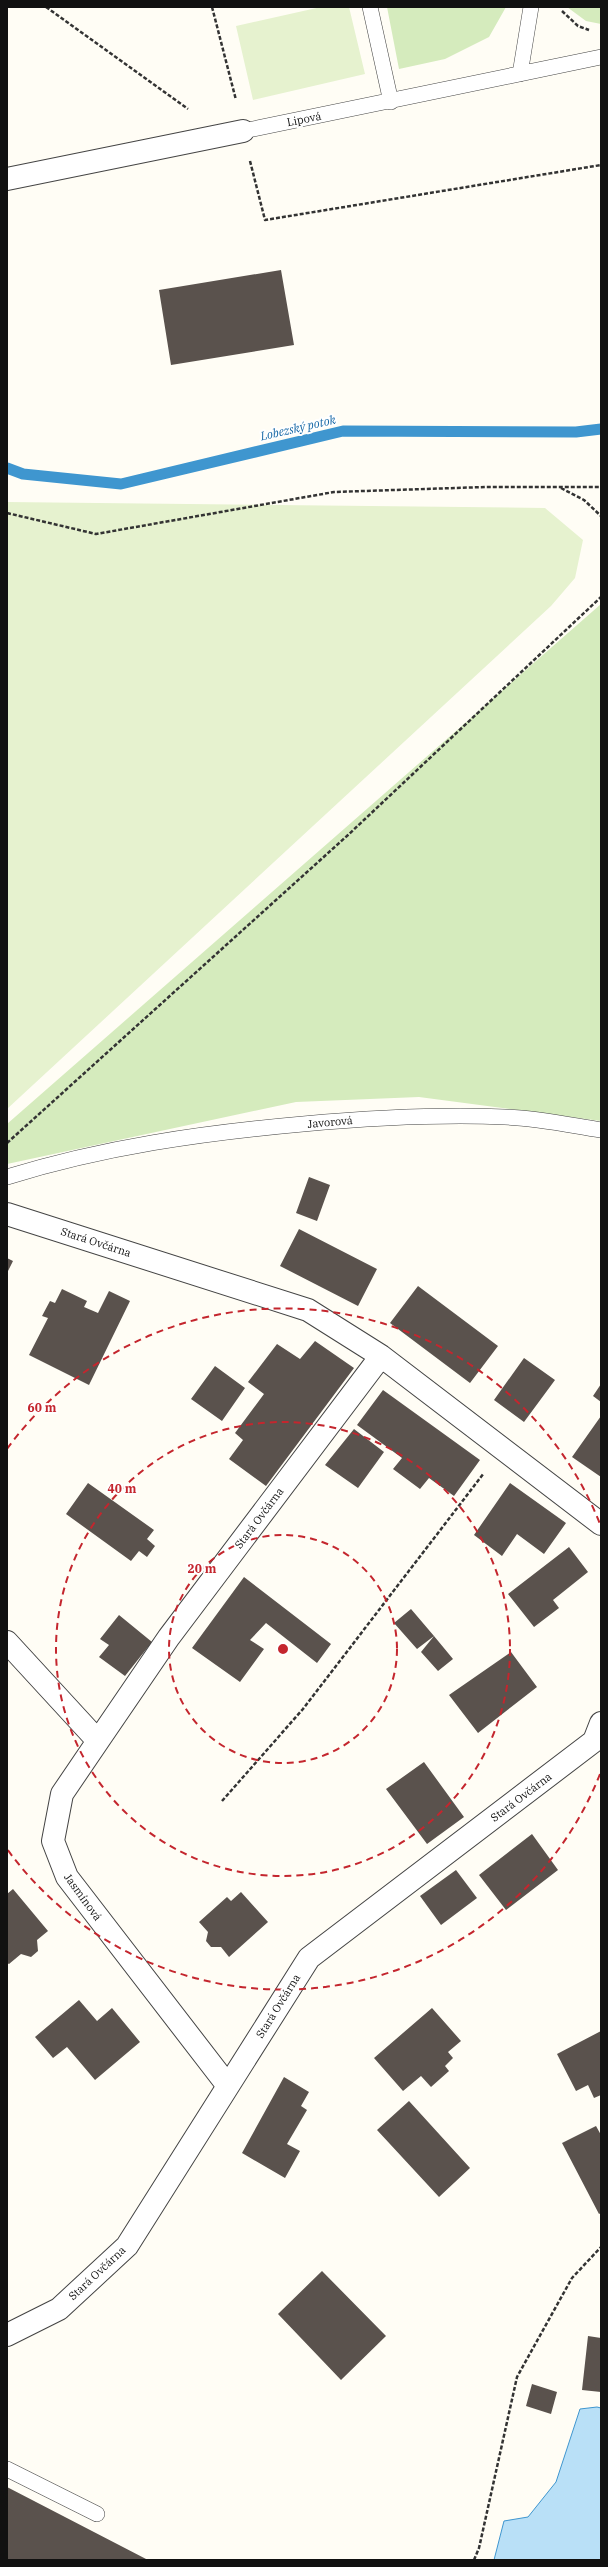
<svg xmlns="http://www.w3.org/2000/svg" width="608" height="2567" font-family="'IBM Plex Serif',serif">
<style>
.green{fill:#d5ebbd}
.pitch{fill:#e6f2cf}
.water{fill:#b9e0f7;stroke:#3f96cf}
.lines{fill:none;stroke-linecap:round;stroke-linejoin:round}
.stream{stroke:#3f96cf;stroke-width:11}
.building{fill:#5a524d}
.lane-casing{stroke:#444;stroke-width:16}
.street-casing{stroke:#444;stroke-width:24}
.path{stroke:#333;stroke-width:2.5;stroke-dasharray:4 2;stroke-linecap:butt}
.lane{stroke:#fff;stroke-width:15}
.street{stroke:#fff;stroke-width:22}
.ring{fill:none;stroke:#c4262e;stroke-width:2;stroke-dasharray:7 5}
.labels{text-anchor:middle;stroke-width:4;stroke-linejoin:round;paint-order:stroke}
.street-label{font-size:11px;fill:#111;stroke:#fff}
.water-label{font-size:12px;font-style:italic;fill:#1768a6;stroke:#fff}
.centre{fill:#c4262e;stroke:#fff;stroke-width:2}
.ring-label{font-size:12px;text-anchor:middle;font-weight:bold;fill:#c4262e;stroke:#fff;stroke-width:4;stroke-linejoin:round;paint-order:stroke}
</style>
<rect width="100%" height="100%" fill="#fffdf5"/>
<path class="green" d="M387,7h119l-17,30 -44,22 -46,10z
M567,7h34v17l-15,-3z
M601,604v517l-182,-24 -123,5 -289,62v-40z"/>
<path class="pitch" d="M321,7h28l16,67 -112,26 -17,-74z
M7,502l538,6 38,32 -8,38 -24,28 -544,503z"/>
<path class="water" d="M597,2407l4,1v152h-107l10,-39 24,-4 28,-35 24,-73z"/>
<g class="lines">
<path class="stream" d="M7,468l16,6 98,10 222,-53 233,1 25,-3"/>
</g>
<path class="building" d="M281,270l13,75 -123,20 -12,-75z
M309,1177l21,8 -13,36 -21,-8z
M299,1229l78,40 -19,37 -78,-40z
M7,1258l6,3 -6,12z
M418,1286l80,60 -28,37 -80,-60z
M62,1289l25,12 -3,6 14,6 11,-22 21,10 -41,84 -60,-30 19,-37 -6,-2 8,-15 5,2z
M315,1341l39,27 -88,118 -37,-27 14,-19 -8,-7 29,-39 -16,-12 29,-38 23,15z
M524,1358l31,22 -31,42 -30,-22z
M215,1366l30,22 -23,33 -31,-22z
M601,1384v18l-8,-6z
M383,1390l97,70 -26,36 -25,-18 -9,11 -27,-20 9,-11 -45,-33z
M601,1416v61l-29,-20z
M354,1429l30,23 -26,36 -33,-23z
M88,1483l66,47 -7,9 8,7 -8,11 -8,-6 -8,10 -65,-47z
M510,1483l56,40 -22,31 -27,-20 -15,22 -28,-21z
M569,1547l19,25 -35,28 6,8 -25,19 -26,-33z
M244,1577l87,67 -14,19 -51,-40 -16,17 14,9 -24,33 -48,-34z
M411,1609l23,27 -17,13 -23,-26z
M119,1615l33,27 -27,34 -26,-19 10,-12 -9,-6z
M434,1636l19,23 -15,12 -17,-19z
M511,1652l26,35 -59,46 -29,-38z
M424,1762l40,55 -37,27 -41,-55z
M532,1834l26,36 -52,40 -27,-35z
M456,1870l21,28 -36,27 -21,-29z
M13,1889l35,42 -11,9 1,11 -7,6 -10,-3 -12,10 -2,-1v-69z
M241,1892l27,30 -39,35 -8,-10h-10l-5,-6 2,-9 -9,-10 28,-25 4,4z
M79,2000l18,21 15,-13 28,34 -45,38 -28,-33 -14,11 -18,-21z
M432,2008l29,33 -13,11 5,6 -8,8 4,5 -18,16 -10,-11 -18,15 -29,-33z
M601,2031v64l-7,3 -6,-13 -12,6 -19,-37z
M284,2077l25,15 -8,14 6,4 -20,34 13,7 -15,27 -43,-25z
M409,2101l61,67 -31,29 -62,-67z
M596,2126l5,9v78l-2,1 -37,-71z
M322,2271l64,65 -45,44 -63,-66z
M588,2336l13,2v54l-19,-2z
M532,2384l25,8 -6,22 -25,-8z
M7,2487l141,73h-141z"/>
<g class="lines">
<defs>
<path id="lane" d="M370,7l21,95
M520,74l11,-67
M243,131l358,-74
M7,1177c97,-30 195,-44 296,-53 67,-6 135,-10 202,-7 32,1 64,8 96,13
M7,2469l90,45"/>
<path id="street" d="M7,179l236,-48
M7,1214l301,96 73,46 220,168
M7,1642l91,99 -36,53 -9,47 14,36 161,209
M98,1741l71,-104 212,-281
M7,2335l52,-26 68,-63 182,-288 285,-217 7,-18"/>
</defs>
<use href="#lane" class="lane-casing"/>
<use href="#street" class="street-casing"/>
<path class="path" d="M46,7l142,102
M212,7l24,93
M562,11l16,15 11,4
M250,161l15,59 336,-55
M561,488l23,12 17,16
M7,513l89,21 238,-42 151,-5h116
M7,1143l341,-308 253,-238
M222,1801l81,-92 181,-236
M474,2560l5,-12 38,-171 55,-99 29,-31"/>
<use href="#lane" class="lane"/>
<use href="#street" class="street"/>
</g>
<g class="ring">
<circle cx="283" cy="1649" r="114"/>
<circle cx="283" cy="1649" r="227"/>
<path d="M600 1774A341 341 0 0 1 7 1849M7 1449A341 341 0 0 1 600 1524"/>
</g>
<g class="labels">
<g class="street-label">
<text transform="translate(304 119) rotate(-11)" y="4">Lipová</text>
<text transform="translate(330 1122) rotate(-5)" y="4">Javorová</text>
<text transform="translate(96 1242) rotate(18)" y="4">Stará Ovčárna</text>
<text transform="translate(259 1518) rotate(-53)" y="4">Stará Ovčárna</text>
<text transform="translate(521 1797) rotate(-37)" y="4">Stará Ovčárna</text>
<text transform="translate(83 1897) rotate(54)" y="4">Jasmínová</text>
<text transform="translate(278 2006) rotate(-58)" y="4">Stará Ovčárna</text>
<text transform="translate(97 2273) rotate(-43)" y="4">Stará Ovčárna</text>
</g>
<g class="water-label">
<text transform="translate(298 428) rotate(-13)" y="4">Lobezský potok</text>
</g>
</g>
<circle cx="283" cy="1649" r="6" class="centre"/>
<g class="ring-label">
<text x="42" y="1412">60 m</text>
<text x="122" y="1493">40 m</text>
<text x="202" y="1573">20 m</text>
</g>
<rect width="608" height="2567" fill="none" stroke="#111111" stroke-width="16"/>
</svg>
